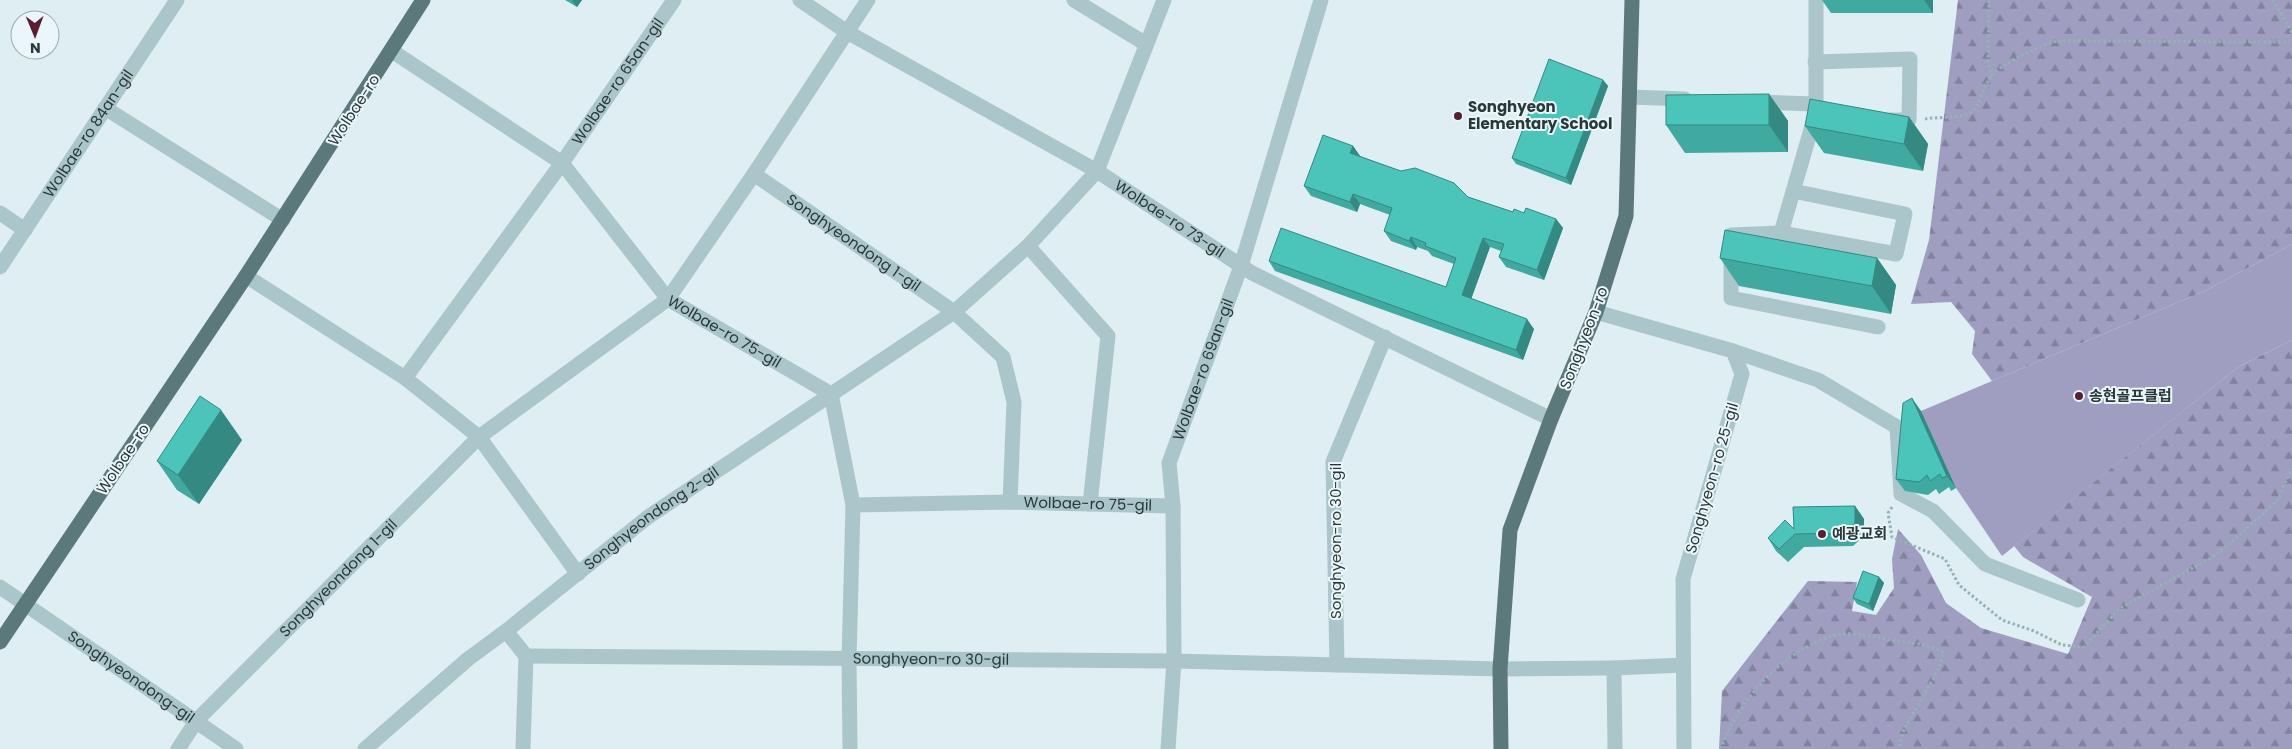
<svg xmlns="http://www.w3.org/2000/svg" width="2292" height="749" font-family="Poppins,'Noto Sans KR',sans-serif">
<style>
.grass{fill:#9f9ec1}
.forest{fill:url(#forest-firs)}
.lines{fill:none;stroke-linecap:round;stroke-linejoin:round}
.path{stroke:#94b2b6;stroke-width:3;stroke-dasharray:2.5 2.5;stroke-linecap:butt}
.minor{stroke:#aac6ca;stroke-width:15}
.major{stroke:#5b797a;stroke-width:15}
.wall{fill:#40a9a0}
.shaded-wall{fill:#348982}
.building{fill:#4bc4ba;stroke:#348982}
.poi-dot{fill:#591f2e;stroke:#ebf6fa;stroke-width:2}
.labels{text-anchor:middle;stroke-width:4;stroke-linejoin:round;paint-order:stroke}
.street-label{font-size:15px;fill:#293838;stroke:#ebf6fa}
.poi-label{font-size:15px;font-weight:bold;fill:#293838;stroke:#ebf6fa;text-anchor:start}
</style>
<defs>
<pattern id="forest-firs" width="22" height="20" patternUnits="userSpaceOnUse" patternTransform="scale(1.25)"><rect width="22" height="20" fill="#9f9ec1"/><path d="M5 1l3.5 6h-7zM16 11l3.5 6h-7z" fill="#82829e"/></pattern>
</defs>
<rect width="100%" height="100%" fill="#deeef2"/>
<path class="grass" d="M2292,244v96l-54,27 -236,189 -46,-68 -35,-77 284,-120z"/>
<path class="forest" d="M1958,0h334v244l-87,47 -213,90 -20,-27 3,-23 -24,-29 -40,2 18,-64z
M2292,340v409h-573l3,-58 86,-110 49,1 -5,29 24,4 18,-27 -2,-29 6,-30 23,26 25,48 35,25 87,26 24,-57 -69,-40 -9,-11 224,-179z"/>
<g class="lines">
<path class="path" d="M1989,0l-1,60 3,16
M2273,0l19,33
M1925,119c10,-2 34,-1 43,-5 12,-6 15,-26 22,-36 9,-14 52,-34 68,-37l234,1
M1892,507l-4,6 4,24 53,22 14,26 43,35 32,11 28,14 22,2 36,-39 91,-50 21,-16 46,-42 14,-32
M1721,749c15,-47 65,-102 115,-114 18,-4 42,3 60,6 15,2 35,3 48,12l-6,17 -34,59 -5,20"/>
<g class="minor">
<path id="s1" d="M800,0l47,32 250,139 155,102 299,146"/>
<path d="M1074,0l72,44"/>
<path id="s2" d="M392,51l170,112 106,136 163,95 22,111 -4,155 1,89"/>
<path d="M1815,62l95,-3 -1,61h-18"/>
<path d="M1630,97l55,2"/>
<path d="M1756,102l58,2"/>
<path d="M105,108l178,112"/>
<path d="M1816,119v-119"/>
<path id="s3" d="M754,174l200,138 49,45 11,45 -4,100"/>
<path d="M1793,191l112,23 -9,40 -115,-21 33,-114"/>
<path d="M0,213l25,17"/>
<path d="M1781,233l-50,2v63l147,29"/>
<path d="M1028,246l80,90 -18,168"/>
<path id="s4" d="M0,267l177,-267"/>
<path d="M246,276l159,102 74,59 99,137"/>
<path d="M1596,312l137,39 9,23 -59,205 1,170"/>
<path d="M1733,351l85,29 79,47 4,67 32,17 52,53 93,36"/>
<path id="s5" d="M405,378l157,-215 112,-163"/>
<path id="s6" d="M853,505l157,-3 163,4"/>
<path id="s7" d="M0,587l236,162"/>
<path d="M506,631l20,25 -3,93"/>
<path id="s8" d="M526,656l648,5 326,8 114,-1"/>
<path d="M1337,665l-4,-203 52,-125"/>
<path id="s9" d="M178,749l19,-29 282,-283 189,-138 86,-125 114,-174"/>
<path id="s10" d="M365,749l103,-90 38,-28 142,-114 306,-205 74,-66 69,-75 67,-171"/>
<path id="s11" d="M1168,749l6,-88 -1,-155 -4,-43 72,-197 80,-266"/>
<path d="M1615,749l-1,-81 69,-3"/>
</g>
<path class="major" d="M0,642l246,-366 177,-276
M1501,749l-1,-80 10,-139 41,-111 45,-107 30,-96 6,-216"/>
</g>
<path class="wall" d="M565,0h17l-5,7z
M1822,0h111v13h-102z
M1603,80l5,6 -37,99 -55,-21 -4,-6z
M1769,94l19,27v31l-103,1 -19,-28z
M1909,117l19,27 -5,27 -99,-18 -19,-27z
M1353,146l7,10 108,41 45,15 11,1 32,6 7,9 -19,52 -38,-13 -7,-10 2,-6 -11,-4 -19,52 63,30 -11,31 -248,-89 -6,-10 177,26 8,-23 -22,-8 -4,-5 -11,-4 -1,3 -25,-9 -7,-10 6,-16 -30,-11 -3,8 -46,-16 -7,-10z
M1720,258h157l19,27 -5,29 -152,-28z
M1921,411l35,77 -5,3 -2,-4 -10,7 -3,-5 -8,6 -23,-4 -9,-12z
M242,440l-43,64 -22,-14 -20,-29z
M1855,506l9,13v17l-11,10 -49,1 -16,15 -12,-11 -8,-13z
M1879,577l5,6 -11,28 -16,-7 -4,-6z"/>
<path class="shaded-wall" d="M572,0h10l-5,7z
M1924,0h9v13z
M1603,80l5,6 -37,99 -5,-7z
M1769,94l19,27v31l-19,-27z
M1909,117l19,27 -5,27 -19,-27z
M1353,146l7,10 -3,7 -7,-10z
M1353,194l7,10 -3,8 -7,-10z
M1556,219l7,9 -19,52 -7,-10z
M1411,237l6,10 -1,3 -7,-9z
M1483,238l7,9 -21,58 -7,-10z
M1877,258l19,27 -5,29 -19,-28z
M1527,319l7,10 -11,31 -7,-10z
M1912,398l9,13 35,77 -9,-12z
M221,410l21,30 -43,64 -21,-29z
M1855,506l9,13v17l-9,-13z
M1879,577l5,6 -11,28 -4,-7z"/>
<path class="building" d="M1549,59l54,21 -37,98 -54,-20z
M1769,94v31h-103v-30z
M1810,99l99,18 -5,27 -99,-18z
M1323,135l30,11 -3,7 51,18 14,-3 39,15 14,14 45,15 1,-3 10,4 2,-5 30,11 -19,51 -38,-13 5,-13 -21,-6 -21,57 65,24 -11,31 -247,-89 12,-33 165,59 10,-29 -31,-12 1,-3 -15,-6 -2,4 -25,-10 8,-23 -39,-14 -3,8 -46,-16z
M1725,230l152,28 -5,28 -152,-28z
M200,396l21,14 -43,65 -21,-14z
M1912,398l35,78 -5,2 -2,-4 -10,7 -3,-6 -8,7 -23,-3 7,-76z
M1855,506v17l-11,10 -49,1 -16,15 -11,-11 17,-18 9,9 -1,-22z
M1863,571l16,6 -10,27 -16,-6z"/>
<g class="poi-dot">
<circle cx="1458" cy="116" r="5"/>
<circle cx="2079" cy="396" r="5"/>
<circle cx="1822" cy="534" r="5"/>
</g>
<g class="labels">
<g class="street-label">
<text dy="5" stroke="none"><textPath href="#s5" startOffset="365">Wolbae-ro 65an-gil</textPath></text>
<text transform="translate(354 110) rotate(-57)" y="5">Wolbae-ro</text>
<text dy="5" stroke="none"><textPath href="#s4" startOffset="160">Wolbae-ro 84an-gil</textPath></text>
<text dy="5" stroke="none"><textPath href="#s1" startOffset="430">Wolbae-ro 73-gil</textPath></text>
<text dy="5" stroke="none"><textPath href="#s3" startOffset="121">Songhyeondong 1-gil</textPath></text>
<text dy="5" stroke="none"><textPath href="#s2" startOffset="441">Wolbae-ro 75-gil</textPath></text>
<text transform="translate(1584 338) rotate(-69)" y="5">Songhyeon-ro</text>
<text dy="5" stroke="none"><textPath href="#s11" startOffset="386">Wolbae-ro 69an-gil</textPath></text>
<text transform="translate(123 459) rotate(-56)" y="5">Wolbae-ro</text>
<text transform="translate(1712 478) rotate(-74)" y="5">Songhyeon-ro 25-gil</text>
<text dy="5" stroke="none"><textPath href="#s6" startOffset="235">Wolbae-ro 75-gil</textPath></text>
<text dy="5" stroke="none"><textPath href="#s10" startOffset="368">Songhyeondong 2-gil</textPath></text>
<text transform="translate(1336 541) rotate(-90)" y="5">Songhyeon-ro 30-gil</text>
<text dy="5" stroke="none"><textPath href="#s9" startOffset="235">Songhyeondong 1-gil</textPath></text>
<text dy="5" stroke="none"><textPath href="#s8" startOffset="405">Songhyeon-ro 30-gil</textPath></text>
<text dy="5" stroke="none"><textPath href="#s7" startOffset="159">Songhyeondong-gil</textPath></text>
</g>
<g class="poi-label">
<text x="1468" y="112">Songhyeon<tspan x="1468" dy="17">Elementary School</tspan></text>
<text x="2089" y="401">송현골프클럽</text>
<text x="1832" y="539">예광교회</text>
</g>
</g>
<g transform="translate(35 35) rotate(179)"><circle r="24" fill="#ebf6fa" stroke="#9daaac"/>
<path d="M0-4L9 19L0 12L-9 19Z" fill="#591f2e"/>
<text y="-8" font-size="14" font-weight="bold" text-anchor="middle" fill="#293838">N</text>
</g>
</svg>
